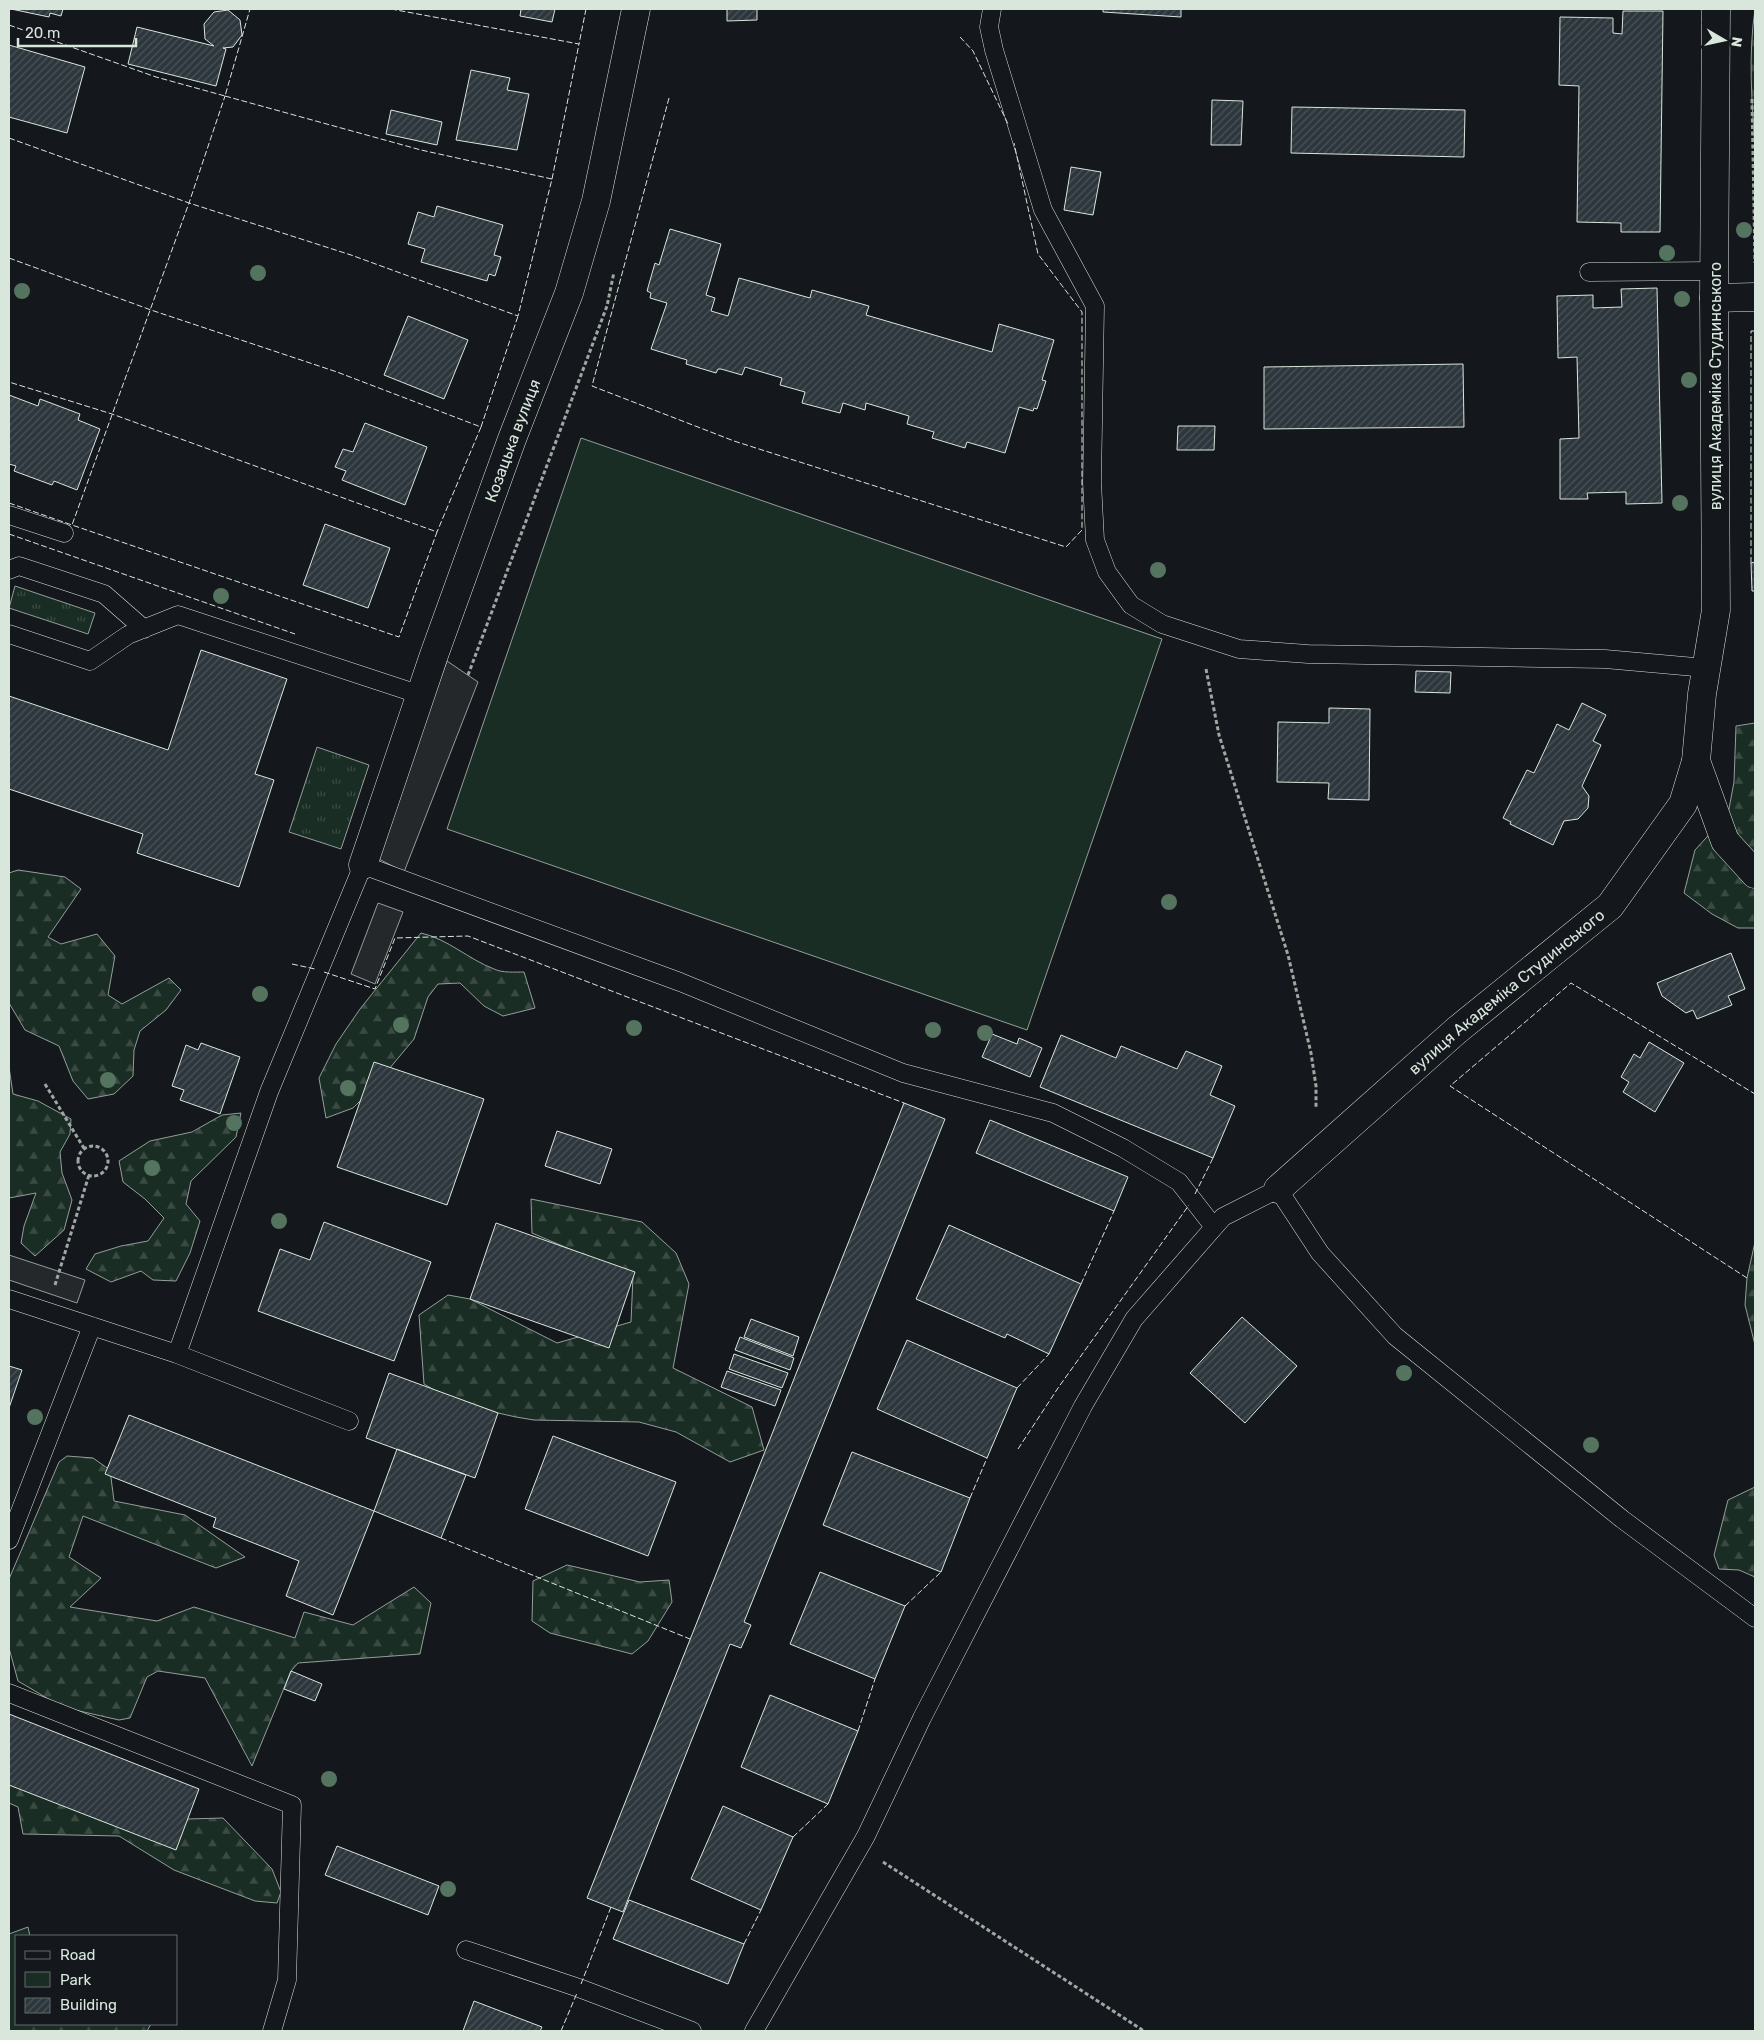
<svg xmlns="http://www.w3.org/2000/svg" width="1764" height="2040" font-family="Rubik,sans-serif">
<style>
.grass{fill:url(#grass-tufts);stroke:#939e99}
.forest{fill:url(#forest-firs);stroke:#939e99}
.park{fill:#1a2d24;stroke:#939e99}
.parking{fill:#24282b;stroke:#939e99}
.building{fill:url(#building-hatch);stroke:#d8e6dc}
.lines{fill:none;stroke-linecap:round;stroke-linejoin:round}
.service-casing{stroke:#d8e6dc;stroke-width:19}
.minor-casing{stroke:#d8e6dc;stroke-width:29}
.path{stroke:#9da8a2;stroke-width:3;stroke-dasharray:4 2.5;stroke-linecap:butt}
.service{stroke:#14181c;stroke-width:18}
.minor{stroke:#14181c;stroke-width:28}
.fence{stroke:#d8e6dc;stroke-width:1;stroke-dasharray:6 2.5;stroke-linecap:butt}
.tree{fill:#55745f}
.labels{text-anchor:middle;stroke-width:4;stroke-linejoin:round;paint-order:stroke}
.street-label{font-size:16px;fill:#d8e6dc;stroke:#14181c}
</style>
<defs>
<pattern id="grass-tufts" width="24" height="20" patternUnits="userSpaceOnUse" patternTransform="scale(1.25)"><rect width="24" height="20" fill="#1a2d24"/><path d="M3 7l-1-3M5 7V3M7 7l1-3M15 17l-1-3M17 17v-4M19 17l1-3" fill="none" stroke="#3b4b43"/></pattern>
<pattern id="forest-firs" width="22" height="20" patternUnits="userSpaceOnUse" patternTransform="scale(1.25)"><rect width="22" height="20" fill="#1a2d24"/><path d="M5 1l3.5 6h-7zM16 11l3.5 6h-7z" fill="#3b4b43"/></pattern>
<pattern id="building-hatch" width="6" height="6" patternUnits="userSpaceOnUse" patternTransform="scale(1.25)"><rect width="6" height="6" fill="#2c363c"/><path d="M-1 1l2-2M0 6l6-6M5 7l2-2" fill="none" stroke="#4a5358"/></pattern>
</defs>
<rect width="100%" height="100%" fill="#14181c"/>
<path class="grass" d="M15,586l80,27 -7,21 -79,-26z
M317,747l52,18 -28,84 -52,-17z"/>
<path class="forest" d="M1755,9v141c-3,-47 -7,-94 0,-141z
M1755,723v205h-17l-26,-14 -28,-21 11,-43 33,-36 6,-32 2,-56z
M18,870l47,7 16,12 -33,48 13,7 36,-10 18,22 -7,39 14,9 47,-26 12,12 -15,20 -26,21 -6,19 -1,26 -19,18 -26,5 -15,-18 -14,-35 -34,-16 -16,-27v-130z
M421,933c27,6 47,26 73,36 8,4 21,3 30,3l11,36 -32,8 -19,-10 -24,-23 -22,1 -10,13 -14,42 -40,48 -21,21 -27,10 -7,-40 17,-34 24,-35z
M9,1067l4,27 25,7 33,18 -1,15 -10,18 2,21 10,27 -8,30 -29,26 -14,-13 3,-17 12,-33 -27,5z
M241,1113l-5,24 -45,44 -5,23 14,17 -10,32 -14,28 -23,-1 -12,-9 -30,11 -25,-13 9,-15 26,-8 27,-5 16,-23 -19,-19 -22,-17 -4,-21 31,-20 42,-9 30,-17z
M531,1199l111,23 34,31 13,31 -16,84 79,39 12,43 -34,12 -54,-30 -37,-10 -105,-2 -18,-3 -18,-4 -62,-22 -12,-7 -5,-69 29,-20 22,4 87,44 74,-21 2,-46 -101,-43z
M1755,1242v103l-10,-40 2,-27z
M67,1456l26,2 17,12 4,31 71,14 60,42 -29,11 -133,-52 -14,41 32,21 -31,29 87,14 37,-14 101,31 9,-26 49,13 61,-38 17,16 -11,51 -122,9 -7,8 -39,95 -47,-88 -47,-7 -11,6 -17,41 -11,2 -57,-13 -44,-26 -9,-33v-69l50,-117z
M1755,1487v90l-16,-7 -20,-1 -5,-14 14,-55z
M567,1565l73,17 29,-2 3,22 -24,39 -16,13 -82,-21 -18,-12 1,-40z
M9,1766l178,53 36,-1 49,51 9,23 -4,11 -22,-2 -81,-31 -55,-34 -96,-2 -5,-27 -9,-4z
M28,1927l2,9h-14v88h135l-4,7h-138v-97z"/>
<path class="park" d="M581,438l581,201 -135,391 -580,-201z"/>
<path class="parking" d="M447,661l31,21 -74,190 -29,-15z
M378,903l25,9 -28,72 -24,-10z
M9,1255l76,25 -8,23 -68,-23z"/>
<path class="building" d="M11,9h52l-2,7 -11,-3 -1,4z
M521,9h34l-3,13 -32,-6z
M727,9h30v11l-30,1z
M1103,9h78v8l-78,-5z
M228,10l12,10 2,15 -9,12 -10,1 3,1 -10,37 -88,-22 9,-37 77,19 -9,-7 -1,-15 10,-12z
M1623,11h40l-3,221h-39v-9l-44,-1 2,-136 -20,-1 1,-68 53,1v15l9,1z
M9,45l76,22 -18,66 -58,-16z
M471,70l39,8 -3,12 22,4 -12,56 -61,-10z
M1212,100l31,1 -2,44h-30z
M1292,107l173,3 -1,47 -173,-4z
M391,110l51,12 -5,23 -51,-11z
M1071,167l30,5 -8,43 -29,-5z
M437,206l66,19 -9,30 7,2 -6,19 -6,-2 -2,7 -66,-19 4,-13 -17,-5 10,-32 16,5z
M670,229l51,15 -15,51 9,3 -4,13 17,5 11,-38 71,20 2,-8 57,16 -3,9 126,37 7,-28 55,16 -12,40 4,1 -9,28 -3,-1 -1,3 -14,-4 -14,46 -38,-11 -2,6 -33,-10 2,-6 -27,-8 2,-8 -43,-13 -1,7 -22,-7 -3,10 -38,-10 3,-11 -25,-7 2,-7 -37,-11 -3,8 -21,-6h-3l-2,4 -30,-9 1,-4 -36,-11 16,-46 -17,-5 1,-5 -4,-2 8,-28 4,2z
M1657,288l5,215 -36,1v-12l-39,1 1,6h-28v-60l19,-1 -2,-81 -19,1 -1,-62 36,-1v13l29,-1 -1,-18z
M408,316l60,24 -24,59 -60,-24z
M1463,364l1,63 -200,2v-62z
M9,395l29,11 2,-7 40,15 -2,6 22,9 -23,61 -23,-9 -2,4 -38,-14 2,-5 -7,-2z
M365,423l62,24 -22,58 -63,-25 4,-9 -11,-4 8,-18 10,3z
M1178,426h37l-1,24h-37z
M325,524l65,24 -22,60 -65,-23z
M1755,562v29h-3l-1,-28z
M201,650l86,29 -32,95 19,6 -35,107 -102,-34 6,-19 -134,-45v-93l159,54z
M1416,671l35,1 -1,21 -35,-1z
M1582,703l24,12 -13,26 8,4 -19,41 7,10 -1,12 -10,11 -14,2 -11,24 -43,-21 1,-2 -8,-4 24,-48 7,3 23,-49 12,6z
M1329,708l41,1 -1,91 -41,-1 1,-16 -52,-1 1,-60 51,1z
M1731,953l14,36 -17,7 4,9 -35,14 -4,-9 -7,3 -24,-17 -5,-13z
M992,1034l25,10 2,-6 23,10 -12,29 -48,-20z
M1061,1035l55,23 5,-12 56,23 9,-18 36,15 -12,29 25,11 -22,52 -173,-71z
M1649,1042l35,21 -29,49 -32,-20 6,-10 -8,-5 13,-23 6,4z
M201,1043l39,14 -20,57 -40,-14 4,-10 -12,-4 14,-41 12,5z
M374,1062l110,37 -37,106 -110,-38z
M904,1103l41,16 -201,503 7,3 -10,23 -11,-4 -107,268 -36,-14z
M990,1120l138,57 -14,34 -138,-58z
M557,1131l55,18 -12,35 -55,-18z
M324,1222l107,40 -37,99 -136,-50 22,-62 30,11z
M496,1223l139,49 -26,76 -139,-49z
M949,1225l132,59 -32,70 -42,-20 -2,4 -89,-39z
M1242,1317l55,49 -52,57 -55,-50z
M751,1319l48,18 -6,19 -49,-19z
M740,1337l54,21 -4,12 -55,-20z
M907,1340l110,48 -30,70 -110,-49z
M734,1354l54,19 -6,15 -53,-19z
M9,1366l13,4 -13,38z
M727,1371l54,19 -6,16 -54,-19z
M389,1373l109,40 -23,65 -109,-40z
M129,1415l245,96 -41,104 -47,-19 13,-35 -86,-34 3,-9 -111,-44z
M553,1436l123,46 -28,74 -123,-47z
M397,1449l69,26 -25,63 -67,-27z
M852,1452l118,46 -29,74 -118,-47z
M820,1572l85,34 -30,73 -85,-35z
M291,1671l31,13 -7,17 -31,-12z
M770,1695l88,36 -30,73 -87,-37z
M9,1714l190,75 -23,61 -167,-65z
M723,1806l70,31 -32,73 -70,-31z
M337,1846l102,40 -11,29 -103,-40z
M629,1900l115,44 -16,40 -115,-45z
M474,2001l68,26 -2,4h-77z"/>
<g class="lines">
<defs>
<path id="service" d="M992,9l-3,18 5,23 49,160 52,96 -3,176 3,58 12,32 24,33 31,19 77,25 69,5 297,5 101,9
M1589,272l125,-1
M9,515l55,18
M9,570l10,-4 85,28 40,35
M9,634l81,27 38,-26 50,-20 243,80
M9,1299l168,55
M349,1421l-172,-67 92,-262 94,-227 317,117 223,91 150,40 70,35 56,34 35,45
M9,1540l83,-214
M9,1693l283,112 -5,175 -15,51
M466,1950l113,38 113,43
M754,2031l112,-195 56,-118 161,-312 51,-87 89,-102 55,-28 42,64 75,83 227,183 133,99"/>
<g id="minor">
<path d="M1714,298l41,-1"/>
<path d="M1696,761l29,80 30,33"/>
<path id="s1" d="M363,865l71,-210 78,-216 57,-146 27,-92 40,-192"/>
<path id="s2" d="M1278,1189l179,-159 153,-124 73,-102 13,-43 6,-67 14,-84 -2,-312 2,-289"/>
</g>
</defs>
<use href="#service" class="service-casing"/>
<use href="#minor" class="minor-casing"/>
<path class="path" d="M1752,99l3,164
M1206,669l13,66 69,220 23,98 5,33v22
M468,675l139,-369 7,-34
M45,1084l40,66
M78 1161a15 15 0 1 1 30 0a15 15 0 1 1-30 0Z
M55,1285l34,-110
M883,1862l261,169"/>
<use href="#service" class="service"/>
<use href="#minor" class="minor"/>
<path class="fence" d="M391,9l188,35 7,-35
M9,25l147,52 69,19 25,-87
M960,37l13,14 35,73
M225,96l196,54 131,29 -34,137 -167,-61 -162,-52z
M669,98l-77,288 142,55 332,106 16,-17v-218l-44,-58 -24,-111
M9,138l180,65 -117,322 327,112 38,-105 -325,-118 -103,-32
M552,179l27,-135
M9,258l142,52 186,62 144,55 -44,105
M481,427l37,-111
M9,503l63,22
M9,534l286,100
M1751,563v-232h4
M292,964l23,5
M324,972l51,17 20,-51 73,-2 436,167
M1195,1194l18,-36
M1747,1278l-297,-192 121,-103 184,111
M1081,1284l33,-73
M1017,1388l32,-34
M1018,1449l40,-61 131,-183
M970,1498l17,-40
M441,1538l249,101
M905,1606l36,-34
M858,1731l17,-52
M793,1837l35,-33
M744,1944l17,-34
M581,1984l30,-77
M561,2031l16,-38"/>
</g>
<g class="tree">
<circle cx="1744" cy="230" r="8"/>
<circle cx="1667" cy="253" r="8"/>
<circle cx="258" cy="273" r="8"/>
<circle cx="22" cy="291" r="8"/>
<circle cx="1682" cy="299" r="8"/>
<circle cx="1689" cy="380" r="8"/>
<circle cx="1680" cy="503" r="8"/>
<circle cx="1158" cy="570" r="8"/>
<circle cx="221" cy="596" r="8"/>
<circle cx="1169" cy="902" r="8"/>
<circle cx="260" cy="994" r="8"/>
<circle cx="401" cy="1025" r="8"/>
<circle cx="634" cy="1028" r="8"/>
<circle cx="933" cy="1030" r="8"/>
<circle cx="985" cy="1033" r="8"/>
<circle cx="108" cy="1080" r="8"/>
<circle cx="348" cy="1088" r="8"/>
<circle cx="234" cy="1123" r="8"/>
<circle cx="152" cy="1168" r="8"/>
<circle cx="279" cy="1221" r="8"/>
<circle cx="1404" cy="1373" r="8"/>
<circle cx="35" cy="1417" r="8"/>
<circle cx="1591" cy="1445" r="8"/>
<circle cx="329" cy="1779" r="8"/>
<circle cx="448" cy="1889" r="8"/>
</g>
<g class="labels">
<g class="street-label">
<text transform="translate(1715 386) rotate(-90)" y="6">вулиця Академіка Студинського</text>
<text dy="6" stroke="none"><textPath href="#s1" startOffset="450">Козацька вулиця</textPath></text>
<text dy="6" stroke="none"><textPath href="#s2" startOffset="302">вулиця Академіка Студинського</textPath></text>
</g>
</g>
<rect width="1764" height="2040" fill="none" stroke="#d8e6dc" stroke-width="20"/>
<rect x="15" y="1935" width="162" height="90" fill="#14181c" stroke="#626a69"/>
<rect x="25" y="1951" width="25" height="8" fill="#14181c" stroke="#626a69"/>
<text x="60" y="1960" font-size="15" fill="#d8e6dc">Road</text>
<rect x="25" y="1972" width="25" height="15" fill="#1a2d24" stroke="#626a69"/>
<text x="60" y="1985" font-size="15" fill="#d8e6dc">Park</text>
<rect x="25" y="1998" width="25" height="15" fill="url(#building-hatch)" stroke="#626a69"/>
<text x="60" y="2010" font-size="15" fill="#d8e6dc">Building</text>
<g transform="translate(1724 40) rotate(99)" stroke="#14181c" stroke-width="4" paint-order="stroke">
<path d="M0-4L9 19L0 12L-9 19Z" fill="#d8e6dc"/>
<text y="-8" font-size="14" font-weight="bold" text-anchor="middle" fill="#d8e6dc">N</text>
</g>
<path d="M18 38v8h118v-8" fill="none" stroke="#d8e6dc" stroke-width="2.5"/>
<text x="25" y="38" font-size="15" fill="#d8e6dc" stroke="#14181c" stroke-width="4" paint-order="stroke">20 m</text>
</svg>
